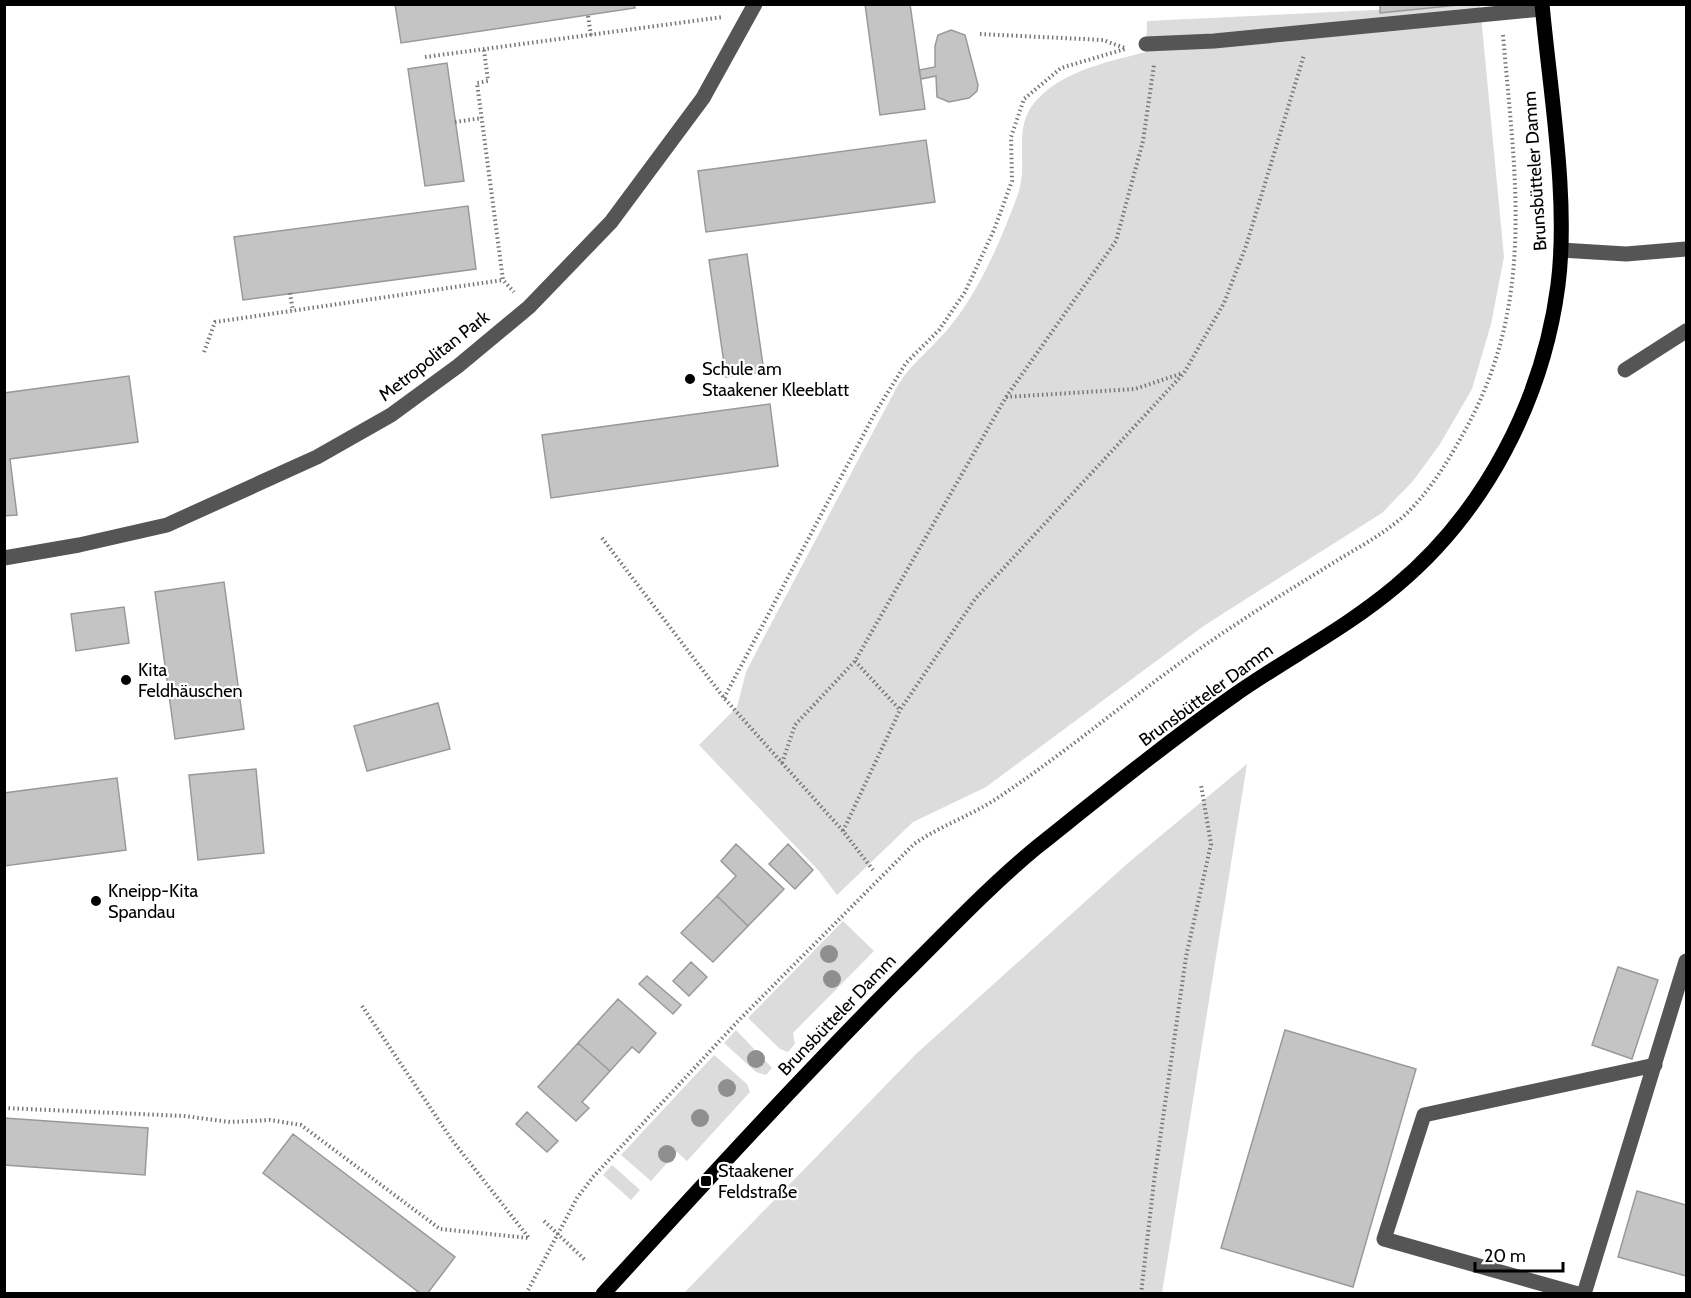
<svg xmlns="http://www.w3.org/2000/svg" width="1691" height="1298" font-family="Cabin,sans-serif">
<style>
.green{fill:#dcdcdc}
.building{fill:#c4c4c4;stroke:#999;stroke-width:1.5}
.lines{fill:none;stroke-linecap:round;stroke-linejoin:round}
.path{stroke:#777;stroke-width:4;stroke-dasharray:1.5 3;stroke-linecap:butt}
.minor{stroke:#555;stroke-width:15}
.major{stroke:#000;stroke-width:15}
.tree{fill:#8f8f8f}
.poi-dot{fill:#000;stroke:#fff;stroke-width:2}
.labels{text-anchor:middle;stroke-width:4.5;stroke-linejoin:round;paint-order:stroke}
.street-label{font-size:18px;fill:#000;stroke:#fff}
.poi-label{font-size:18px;fill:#000;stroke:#fff;text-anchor:start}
</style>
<rect width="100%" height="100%" fill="#fff"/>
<path class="green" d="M1480,5l24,252 -13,67 -19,65 -32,55 -27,37 -31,32 -177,112 -219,162 -73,35 -76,73 -18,-24 -120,-126 38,-38 9,-35 17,-33 135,-254c14,-23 37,-39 54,-61 29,-37 50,-86 66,-130 11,-31 -6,-66 17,-92 28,-32 73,-40 111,-50l1,-31z
M1247,764l-85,529h-478l232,-239 212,-191z
M843,921l31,30 -81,82 2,11 -7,8 -8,-3 -32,-31z
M736,1030l36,38 -6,7 -10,-3 -32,-29z
M714,1055l33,29 3,8 -63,69 -10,-9 -26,29 -30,-26z
M612,1165l28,25 -9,10 -28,-25z"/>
<path class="building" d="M395,4h239l1,4 -234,35z
M865,4h45l15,105 -45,6z
M1380,4h89l-89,9z
M951,30l14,5 13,50 -1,6 -8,7 -20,4 -12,-5 -1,-21 -15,3 -2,-9 16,-3v-21l3,-11z
M447,63l17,118 -39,5 -17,-117z
M926,140l9,62 -229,30 -8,-61z
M468,206l8,63 -233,31 -9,-63z
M747,254l17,118 -38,5 -17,-117z
M129,376l9,66 -128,17 7,56 -13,1v-123z
M770,404l8,62 -227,32 -9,-63z
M224,582l20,147 -69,10 -20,-147z
M124,607l5,36 -53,8 -5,-37z
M438,703l12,46 -83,22 -13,-45z
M256,769l8,84 -66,7 -9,-85z
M117,778l9,72 -122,16v-73z
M736,844l48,45 -36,37 -31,-30 19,-20 -15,-15z
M788,844l25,26 -18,19 -26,-25z
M717,896l31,30 -35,36 -32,-29z
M691,962l16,15 -18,19 -16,-15z
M1618,967l40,13 -26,79 -40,-14z
M647,976l34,29 -8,9 -34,-30z
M618,999l38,34 -17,20 -7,-6 -22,24 -32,-28z
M1285,1030l131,39 -63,218 -132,-39z
M578,1043l32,28 -28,31 7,6 -13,13 -38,-34z
M527,1112l31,29 -11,11 -31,-28z
M4,1118l144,10 -3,47 -141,-10z
M293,1134l162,123 -28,37h-6l-158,-121z
M1637,1191l49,14v71l-68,-19z"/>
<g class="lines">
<path class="path" d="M588,16l3,20
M980,34l123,6 22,8
M484,50l4,31 -11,2 26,197 11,12
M425,57l298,-40
M455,122l27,-4
M290,293l3,18
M204,352l11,-30 288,-42
M1006,397l129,-8 48,-16
M602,538l122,160 119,133 30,39
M855,661l45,49
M724,698l151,-285 31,-50 33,-33 26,-38 29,-62 18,-49 -1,-44 13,-38 37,-31 64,-19
M782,763l13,-38 60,-64 151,-264 110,-156 27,-100 11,-76
M843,831l57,-121 75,-111 209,-226 40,-70 22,-57 58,-191
M362,1006l90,134 77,98
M4,1108l180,8 46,6 40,-2 31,5 139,104 89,9
M544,1221l41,39
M526,1294l51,-96 16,-21 146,-157 175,-176c26,-18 56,-28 82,-45 83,-55 158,-122 242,-176 34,-23 68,-43 103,-65 22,-13 45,-26 64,-43 24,-23 42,-52 58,-81 74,-131 52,-256 40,-399
M1141,1294l13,-113 32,-224 25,-113 -10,-59"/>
<path class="minor" d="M1146,44l68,-3 328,-32
M1561,250l65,4 60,-5
M1625,370l61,-39
M4,558l75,-13 88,-20 150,-68 74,-42 67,-49 71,-59 82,-85 92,-124 52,-94
M1578,1294l-194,-55 40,-124 231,-50
M1584,1294l102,-333"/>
<path class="major" d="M603,1294c96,-105 192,-210 292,-311 47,-46 91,-94 142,-136 64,-51 129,-104 196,-151 54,-38 112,-67 163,-110 89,-74 147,-186 162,-301 11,-86 -8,-193 -16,-281"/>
</g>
<g class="tree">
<circle cx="829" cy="954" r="9"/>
<circle cx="832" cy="979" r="9"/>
<circle cx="756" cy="1059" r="9"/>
<circle cx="727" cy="1088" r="9"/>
<circle cx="700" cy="1118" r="9"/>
<circle cx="667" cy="1154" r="9"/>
</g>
<g class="poi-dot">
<circle cx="690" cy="379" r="6"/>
<circle cx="126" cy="680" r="6"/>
<circle cx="96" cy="901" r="6"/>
<rect x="700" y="1175" width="12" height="12" rx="3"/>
</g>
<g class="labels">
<g class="street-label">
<text transform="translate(1535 171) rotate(-94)" y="6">Brunsbütteler Damm</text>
<text transform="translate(434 356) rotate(-38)" y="6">Metropolitan Park</text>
<text transform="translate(1206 695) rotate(-36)" y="6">Brunsbütteler Damm</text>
<text transform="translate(837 1015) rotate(-46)" y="6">Brunsbütteler Damm</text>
</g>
<g class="poi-label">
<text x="702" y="375">Schule am<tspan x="702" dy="21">Staakener Kleeblatt</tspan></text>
<text x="138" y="676">Kita<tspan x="138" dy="21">Feldhäuschen</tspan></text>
<text x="108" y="897">Kneipp-Kita<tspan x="108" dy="21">Spandau</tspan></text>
<text x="718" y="1177">Staakener<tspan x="718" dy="21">Feldstraße</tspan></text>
</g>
</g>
<rect width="1691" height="1298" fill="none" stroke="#000000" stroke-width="12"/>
<path d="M1475 1262v9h88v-9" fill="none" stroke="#000000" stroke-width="3"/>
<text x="1484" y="1262" font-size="18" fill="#000000" stroke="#ffffff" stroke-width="4.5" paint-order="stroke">20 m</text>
</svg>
